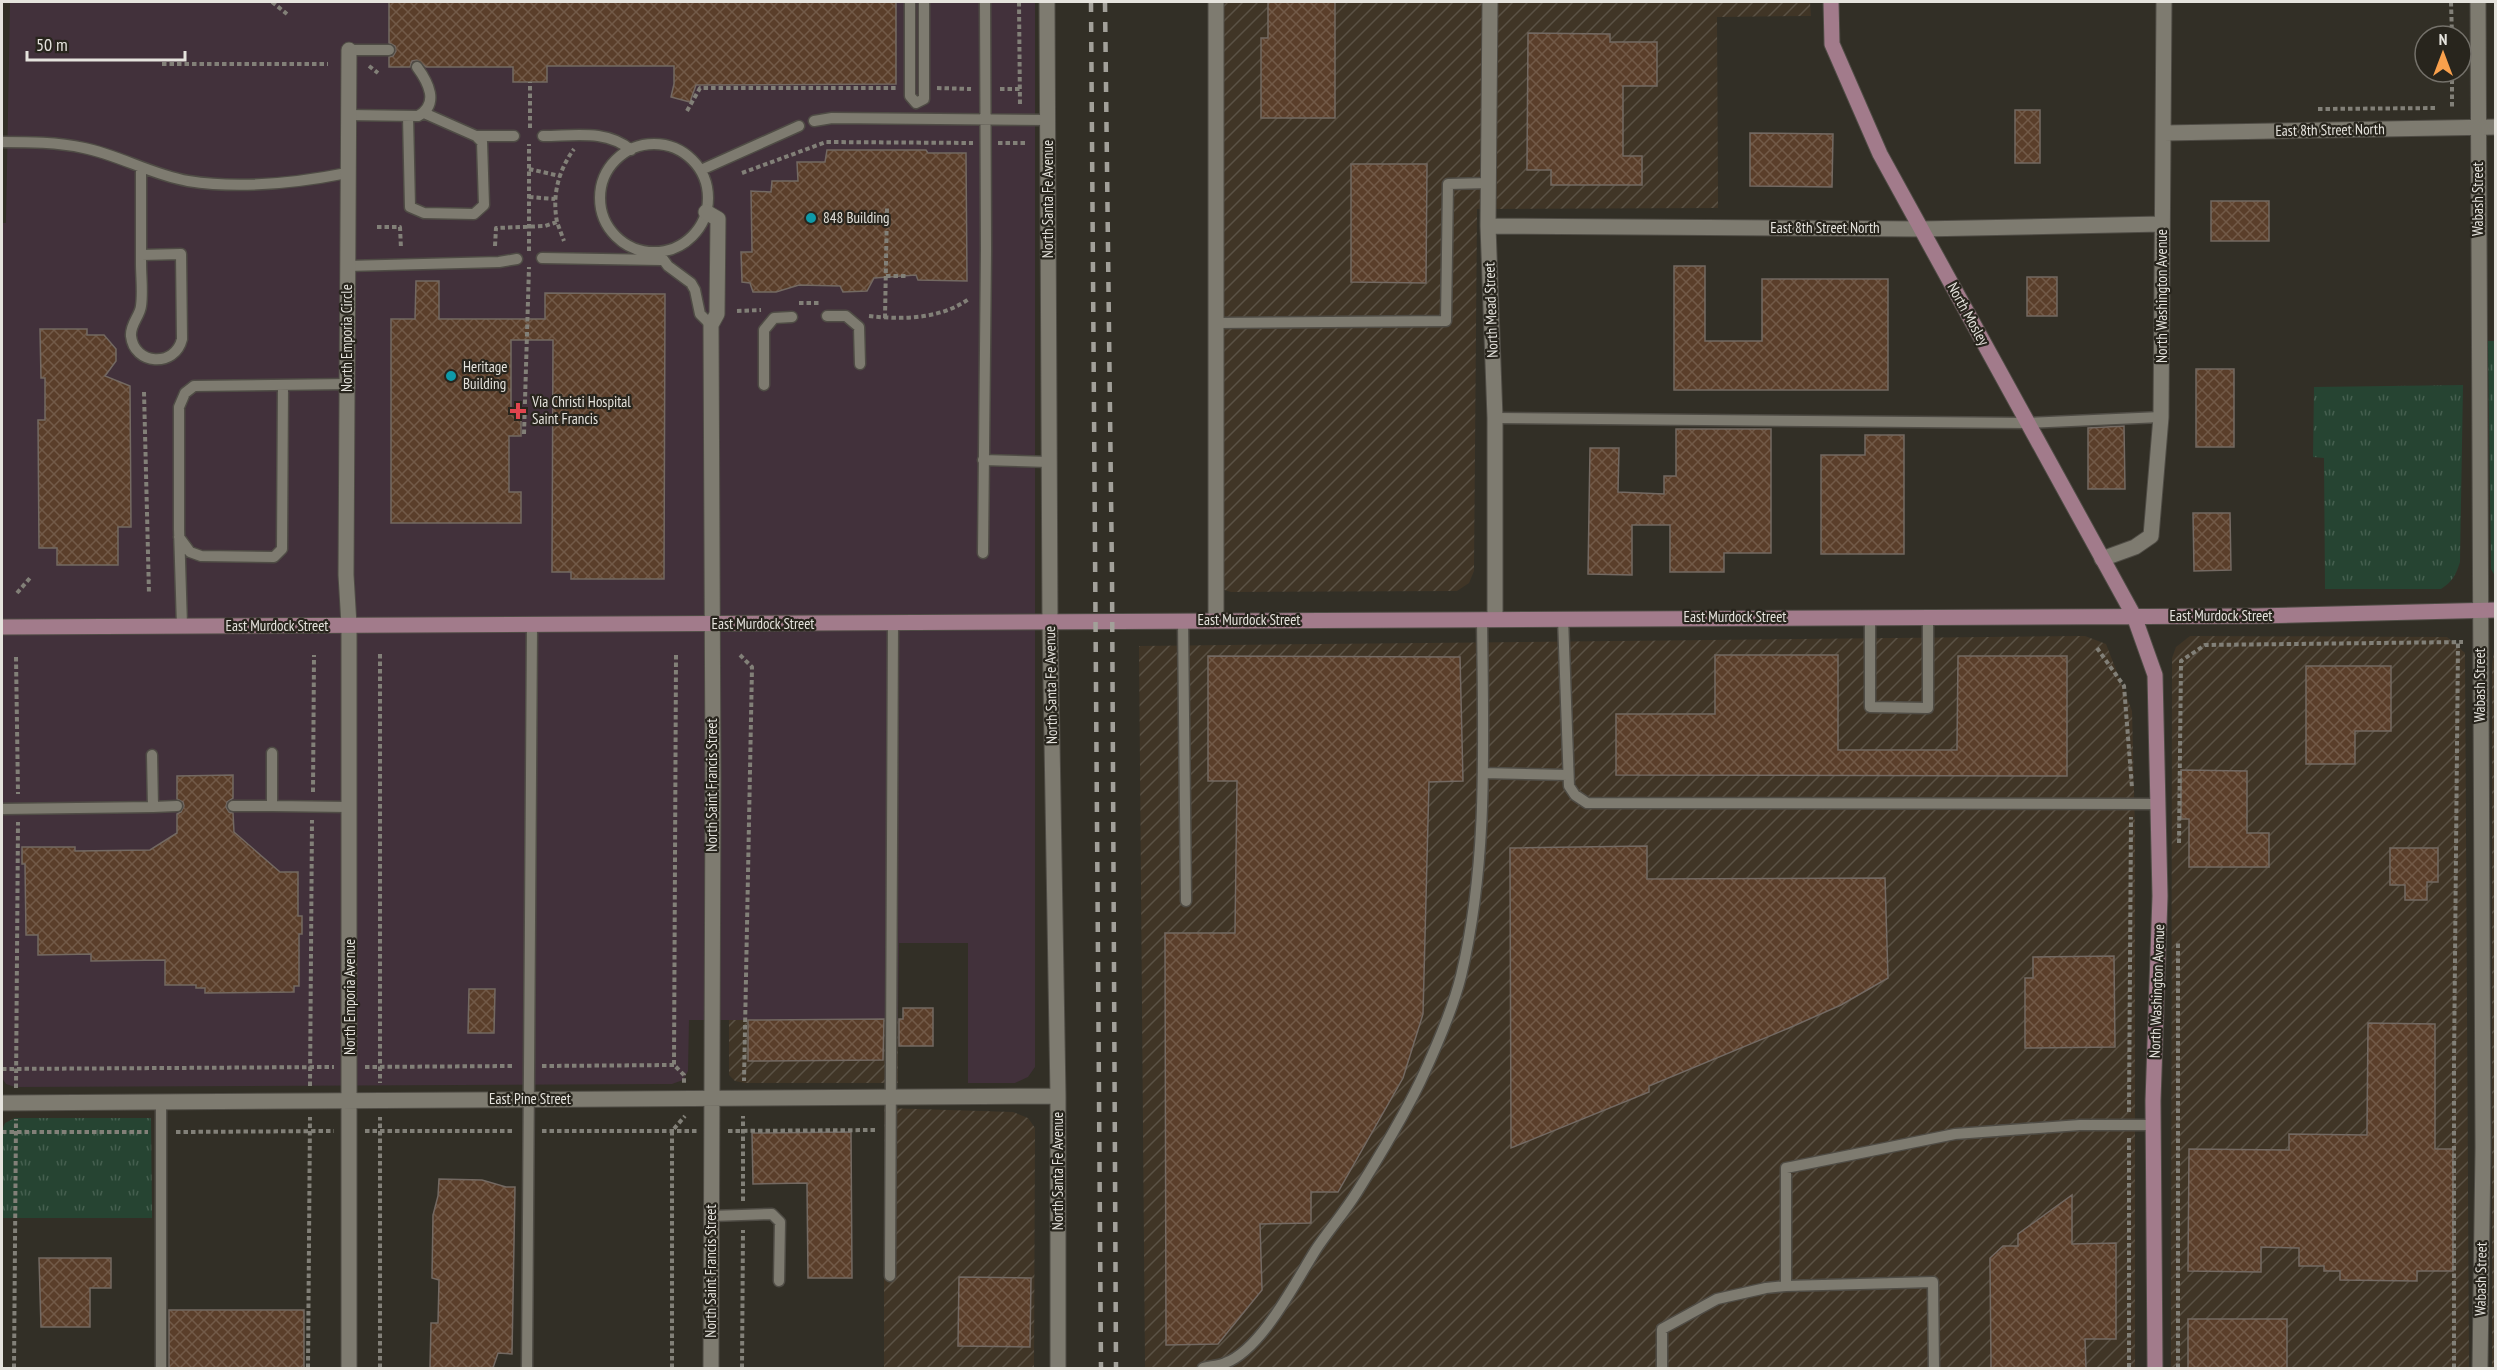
<svg xmlns="http://www.w3.org/2000/svg" width="2497" height="1370" font-family="'PT Sans Narrow',sans-serif">
<style>
.industrial{fill:url(#industrial-furrows)}
.medical{fill:#42313b}
.grass{fill:url(#grass-tufts)}
.building{fill:url(#building-cross-hatch);stroke:#736962;stroke-width:1.5}
.lines{fill:none;stroke-linecap:round;stroke-linejoin:round}
.lane-casing{stroke:#4f4c45;stroke-width:13}
.street-casing{stroke:#4f4c45;stroke-width:17}
.secondary-casing{stroke:#4f4c45;stroke-width:17}
.path{stroke:#828078;stroke-width:4;stroke-dasharray:4.5 3;stroke-linecap:butt}
.lane{stroke:#7e7b70;stroke-width:10}
.street{stroke:#7e7b70;stroke-width:15}
.secondary{stroke:#a27b8b;stroke-width:15}
.rail{stroke:#a2a099;stroke-width:4.5;stroke-dasharray:10 10;stroke-linecap:butt}
.culture-dot{fill:#0f9aa8;stroke:#28251d;stroke-width:2}
.health-dot{fill:#e0444e;stroke:#28251d;stroke-width:2}
.labels{text-anchor:middle;stroke-width:4.5;stroke-linejoin:round;paint-order:stroke}
.street-label{font-size:15px;fill:#e5e3dd;stroke:#28251d}
.poi-label{font-size:15px;fill:#e5e3dd;stroke:#28251d;text-anchor:start}
</style>
<defs>
<pattern id="industrial-furrows" width="10" height="10" patternUnits="userSpaceOnUse" patternTransform="scale(1.5)"><rect width="10" height="10" fill="#403526"/><path d="M-1 1l2-2M0 10L10 0M9 11l2-2" fill="none" stroke="#5b5245"/></pattern>
<pattern id="grass-tufts" width="24" height="20" patternUnits="userSpaceOnUse" patternTransform="scale(1.5)"><rect width="24" height="20" fill="#264432"/><path d="M3 7l-1-3M5 7V3M7 7l1-3M15 17l-1-3M17 17v-4M19 17l1-3" fill="none" stroke="#455f4f"/></pattern>
<pattern id="building-cross-hatch" width="8" height="8" patternUnits="userSpaceOnUse" patternTransform="scale(1.5)"><rect width="8" height="8" fill="#5a3e2a"/><path d="M0 0l8 8M0 8l8-8" fill="none" stroke="#725a48"/></pattern>
</defs>
<rect width="100%" height="100%" fill="#322f26"/>
<path class="industrial" d="M1219,2h591l1,14 -94,1 1,191 -241,1 -3,362 -5,12 -12,8 -226,1 -10,-3z
M2085,636l21,8 26,67 3,119v538h-990l-6,-722z
M2190,636l257,1 18,16 4,715h-298l1,-710 4,-11z
M2495,646l1,722h-4v-704z
M729,1020h169v63h-153l-10,-2 -6,-6z
M884,1108l129,4 15,6 7,10 -1,240h-150z"/>
<path class="medical" d="M10,2h1025v1065l-7,10 -13,6h-47v-140h-69l-1,77h-209l-1,51 -5,9 -11,4 -657,3 -9,-3 -4,-6 1,-478h-1v-377h4z"/>
<path class="grass" d="M2488,341h8l-1,235 -4,-7z
M2463,385l-3,177c-4,13 -8,20 -19,27h-116l-1,-131 -11,-1 1,-70z
M15,1118h136l1,100h-150v-88l3,-7z"/>
<path class="building" d="M389,2h507v82l-200,1 -6,17 -19,-5 3,-13v-18h-127v16h-34v-15h-87l-9,-7 -5,1 -2,6h-21v-10l4,-1 3,-5 -1,-5 -6,-3z
M1268,2h67v116h-74v-80h7z
M1528,33l82,1v8h47v44h-34v70h19v29h-91v-15h-24z
M2015,110h25v53h-25z
M1750,133l83,1 -1,53 -82,-1z
M827,150h99l2,3h38l1,128 -49,-1 -2,-5 -42,3 -7,13 -24,1 -3,-6 -41,-1 -23,7h-23l-3,-9 -8,-1 -1,-30h11l-1,-61 20,1 1,-11h26l-1,-19h28z
M1351,164h76l-1,119 -75,-1z
M2211,201h58v40h-58z
M1674,266h31v75h57v-62h126v111h-214z
M2027,277h30v39h-30z
M416,281h23v38h106v-26l120,1 -1,285h-93v-7h-19l1,-232h-42v71h10v25h-12v56h12v31h-130v-204h24z
M40,329h47v6h17l12,14v12l-11,15 25,10 1,141h-13v38h-61v-17h-18l-1,-128h7v-42h-4z
M2196,369h38v78h-38z
M2124,426l1,63h-37v-61z
M1676,429h95v124h-47v19h-54v-47h-38v50l-44,-1 2,-126h29l-1,44 46,2v-18h12z
M1865,435h39v119h-83v-99h44z
M2193,513h37l1,57 -37,1z
M1715,655h123v95h119l1,-94h109v120l-451,-1v-61h99z
M1208,656l252,1 3,124 -34,1 -6,232 -20,64 -65,114h-27v31l-51,1 2,66 -44,54 -52,1 -1,-412h70l2,-152h-29z
M2306,666h85v65h-36v33h-49z
M2181,770l66,1v62h22v34h-80v-48h-8z
M233,775v23l-6,4 -1,5 3,5 4,1 1,19 46,40h18v44h4v18h-3v52h-5v6l-89,1v-5h-9v-3h-31v-25l-74,1v-7l-53,1v-20h-12l-1,-71h-3v-17h53v4l75,-1 27,-17v-19l4,-2 3,-6 -1,-4 -6,-3v-23z
M1647,846v33l238,-1 3,100 -47,27 -52,23 -140,58v6l-138,56 -1,-300z
M2390,848h48v34h-11v18h-22v-15h-15z
M2114,956l1,91 -90,1v-70h8v-21z
M469,989h26l-1,44h-26z
M903,1008h30v38h-34v-27h4z
M884,1019l-1,41 -135,1v-41z
M2368,1023l67,1v125h18v122h-36v10l-77,-1v-9h-16v-5h-25v-18l-38,-1v25l-73,-1 1,-122 100,1v-16l78,1z
M851,1132l1,146h-44l-1,-95 -54,1 -1,-51z
M439,1179l43,1 24,7h9l-3,167 -14,-1 -5,15h-63l1,-45h7l1,-43 -7,-2 1,-63 5,-19z
M2072,1195v49l44,-1v96h-31l1,29h-95l-1,-110 13,-12h15v-12z
M39,1258h72v30h-21v39h-49z
M959,1277l72,1 -1,69 -72,-1z
M169,1310h135v58h-135z
M2188,1319h99v49h-99z"/>
<g class="lines">
<defs>
<path id="lane" d="M910,2v94l6,7 8,-4v-97
M349,50h40
M348,115l70,1c22,-12 10,-34 -1,-49
M408,116l2,91 14,6 50,1 10,-9 -2,-63 -6,-6 -52,-23
M814,121l18,-3 216,2
M476,136h38
M543,136c31,0 63,-7 88,14
M2,142c27,0 55,0 82,6 35,7 68,27 104,33 51,8 109,2 159,-8
M600 198a54 54 0 1 1 108 0a54 54 0 1 1-108 0Z
M141,167c0,32 0,64 0,97 0,13 2,28 0,42 -1,10 -11,18 -10,30 3,29 44,32 51,3l-1,-85 -40,1
M701,170l98,-44
M660,255l8,11 23,17 4,7 5,24 11,11
M542,258l119,2
M347,266l152,-4 18,-3
M827,316h19l13,11 1,37
M1216,323l230,-2 2,-137 41,-1
M764,385v-55l10,-12 18,-1
M1495,418l532,5 134,-6
M983,460l66,2
M179,537l11,15 11,4 73,1 8,-8 1,-164
M983,553l3,-304 -1,-247
M1870,617v90l58,1v-91
M1563,618l6,168 6,9 12,8 571,1
M1183,621l3,280
M182,626l-3,-97v-122l6,-14 9,-7 153,-2
M272,753v53l77,1
M1483,773l85,2
M233,806h39
M153,807l24,-1
M2,809l151,-2 -1,-52
M711,1216l61,-2 8,8 -1,59
M890,1276l3,-653
M1786,1286v-118l169,-34 125,-9h73
M161,1368v-266
M527,1368l5,-743
M1203,1368c7,-2 15,-2 22,-5 36,-13 70,-80 90,-112 13,-20 29,-38 42,-59 22,-35 45,-73 63,-110 16,-34 32,-70 41,-106 28,-117 22,-239 21,-358
M1662,1368v-39l55,-30 49,-11 20,-2 147,-4 1,86"/>
<path id="street" d="M1047,2l3,620 8,474v272
M1490,2l-2,224 7,192v200
M2478,2l5,1145 -3,221
M349,50l-3,525 3,50v743
M2164,133l332,-6
M706,212l12,7 -1,95 -6,11 2,453 -2,590
M1488,226l433,3 241,-5
M2102,559l33,-12 16,-11 10,-119 3,-415
M1216,620v-618
M2,1103l1056,-7"/>
<path id="secondary" d="M1831,2l1,42 48,110 254,462 21,59 5,221 -7,205 2,267
M2,627l2254,-11 240,-6"/>
</defs>
<use href="#lane" class="lane-casing"/>
<use href="#street" class="street-casing"/>
<use href="#secondary" class="secondary-casing"/>
<path class="path" d="M272,2l15,12
M1019,2l1,104
M2451,2l1,34
M162,64h166
M369,66l9,7
M2452,72v36
M937,88l34,1
M1000,89h20
M2318,109l120,-1
M687,111l13,-23h196
M530,128v-46
M998,143h29
M529,169l31,7
M742,173l84,-31 147,1
M529,197l26,2
M557,222c-5,-26 1,-51 17,-73
M377,227h23l1,22
M495,246l1,-18 49,-2 12,-4 7,19
M529,251v-107
M886,276h20
M799,303h20
M737,311l24,-1
M869,316c34,4 73,3 101,-18
M885,318l2,-111
M144,392l5,202
M524,434l5,-167
M17,593l13,-15
M2097,648l27,38 8,102
M380,654v429
M676,655l-2,410 10,10v8
M740,655l12,12 -8,414
M16,657l2,137
M313,792l1,-137
M2179,843l2,-182 24,-16 258,-3
M542,1066l132,-1
M365,1067l149,-1
M2,1069l332,-2
M310,1086l2,-266
M16,1088l2,-266
M2129,1112l2,-295
M365,1131h149
M542,1131h155
M728,1131l149,-1
M2,1132h146
M176,1132l158,-1
M2129,1138v230
M743,1201v-85
M14,1368l2,-249
M308,1368l2,-251
M380,1368v-251
M672,1368v-237l13,-15
M742,1368l1,-138
M2178,1368v-425
M2454,1368v-304l4,-423"/>
<use href="#lane" class="lane"/>
<use href="#street" class="street"/>
<use href="#secondary" class="secondary"/>
<path class="rail" d="M1091,2l10,1366
M1105,2l7,573 4,793"/>
</g>
<g class="culture-dot">
<circle cx="811" cy="218" r="6"/>
<circle cx="451" cy="376" r="6"/>
</g>
<path class="health-dot" d="M515 402h6v6h6v6h-6v6h-6v-6h-6v-6h6z"/>
<g class="labels">
<g class="street-label">
<text transform="translate(2330 130) rotate(-1)" y="5">East 8th Street North</text>
<text transform="translate(1048 199) rotate(-90)" y="5">North Santa Fe Avenue</text>
<text transform="translate(2478 199) rotate(-90)" y="5">Wabash Street</text>
<text x="1825" y="233">East 8th Street North</text>
<text transform="translate(2162 296) rotate(-90)" y="5">North Washington Avenue</text>
<text transform="translate(1491 310) rotate(-92)" y="5">North Mead Street</text>
<text transform="translate(1968 314) rotate(61)" y="5">North Mosley</text>
<text transform="translate(347 338) rotate(-90)" y="5">North Emporia Circle</text>
<text x="2221" y="621">East Murdock Street</text>
<text x="1735" y="622">East Murdock Street</text>
<text x="1249" y="625">East Murdock Street</text>
<text x="763" y="629">East Murdock Street</text>
<text x="277" y="631">East Murdock Street</text>
<text transform="translate(1051 685) rotate(-91)" y="5">North Santa Fe Avenue</text>
<text transform="translate(2480 685) rotate(-90)" y="5">Wabash Street</text>
<text transform="translate(712 785) rotate(-90)" y="5">North Saint Francis Street</text>
<text transform="translate(2157 991) rotate(-88)" y="5">North Washington Avenue</text>
<text transform="translate(350 997) rotate(-90)" y="5">North Emporia Avenue</text>
<text x="530" y="1104">East Pine Street</text>
<text transform="translate(1058 1171) rotate(-90)" y="5">North Santa Fe Avenue</text>
<text transform="translate(711 1271) rotate(-90)" y="5">North Saint Francis Street</text>
<text transform="translate(2481 1279) rotate(-89)" y="5">Wabash Street</text>
</g>
<g class="poi-label">
<text x="823" y="223">848 Building</text>
<text x="463" y="372">Heritage<tspan x="463" dy="17">Building</tspan></text>
<text x="532" y="407">Via Christi Hospital<tspan x="532" dy="17">Saint Francis</tspan></text>
</g>
</g>
<rect width="2497" height="1370" fill="none" stroke="#e5e3dd" stroke-width="6"/>
<g transform="translate(2443 54)"><circle r="28" fill="#28251d" stroke="#74716a" stroke-width="1.5"/>
<path d="M0-4.5L10 22L0 15L-10 22Z" fill="#f9a04c"/>
<text y="-9" font-size="16" font-weight="bold" text-anchor="middle" fill="#e5e3dd">N</text>
</g>
<path d="M27 51v9h158v-9" fill="none" stroke="#e5e3dd" stroke-width="3"/>
<text x="36" y="51" font-size="18" fill="#e5e3dd" stroke="#28251d" stroke-width="4.5" paint-order="stroke">50 m</text>
</svg>
